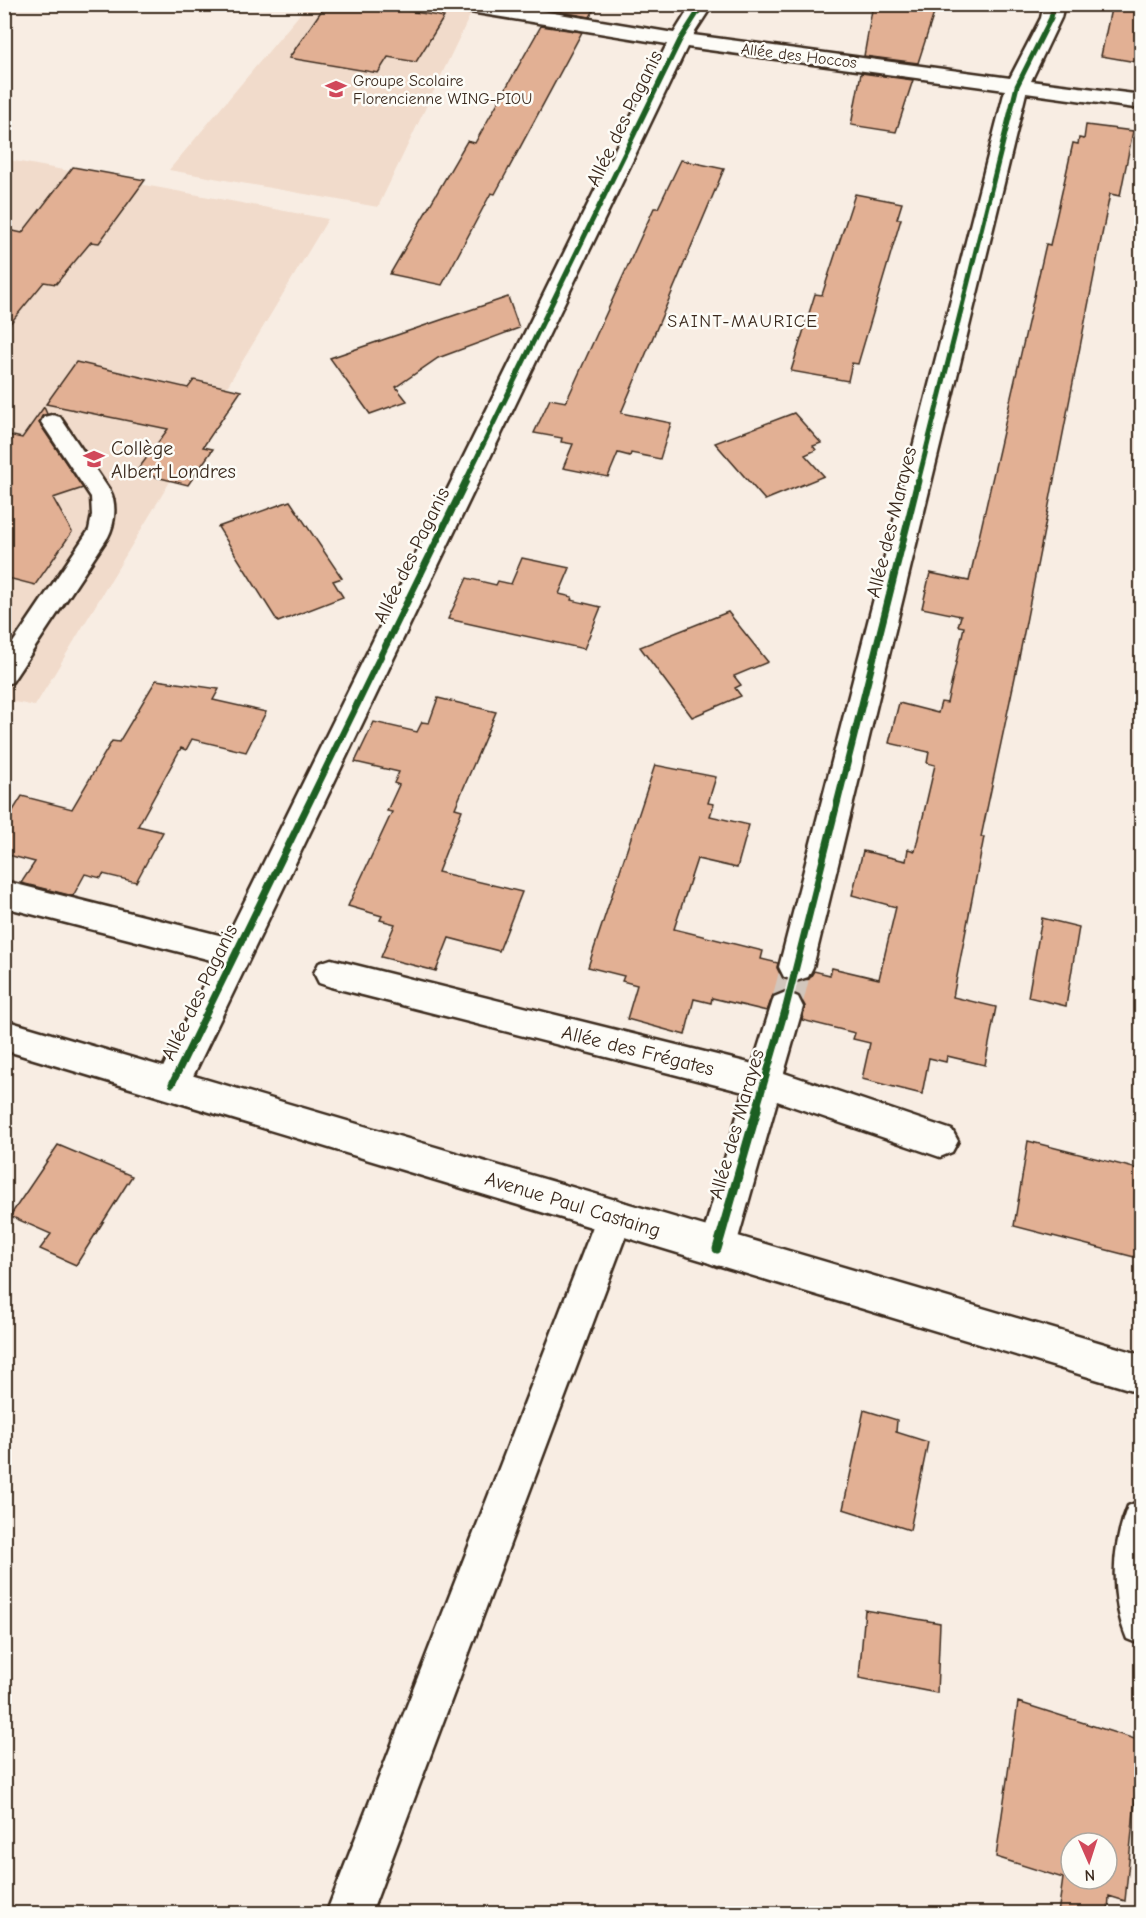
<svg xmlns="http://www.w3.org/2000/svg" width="1146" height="1918" font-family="'Comic Neue',sans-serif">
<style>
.built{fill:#f1dbcb}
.building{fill:#e2b094;stroke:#3b2a1e;stroke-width:1.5;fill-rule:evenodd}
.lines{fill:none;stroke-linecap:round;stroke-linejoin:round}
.minor-tunnel{stroke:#d2c6bc;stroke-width:31;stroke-dasharray:31 15;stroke-linecap:butt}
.service-casing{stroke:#3b2a1e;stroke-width:5}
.minor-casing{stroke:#3b2a1e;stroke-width:5}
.tertiary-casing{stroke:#3b2a1e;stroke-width:5}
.service{fill:#fdfcf7;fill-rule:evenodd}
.minor{fill:#fdfcf7;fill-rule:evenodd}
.tertiary{fill:#fdfcf7;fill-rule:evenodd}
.cycleway-far2-casing{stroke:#fdfcf7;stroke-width:8}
.cycleway-far1-casing{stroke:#fdfcf7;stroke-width:10}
.cycleway-casing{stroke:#fdfcf7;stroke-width:13}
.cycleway-far2{stroke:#1b5e20;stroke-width:5}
.cycleway-far1{stroke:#1b5e20;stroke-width:7}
.cycleway{stroke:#1b5e20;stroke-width:9}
.labels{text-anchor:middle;stroke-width:5;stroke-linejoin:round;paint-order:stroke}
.far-street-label{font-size:16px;fill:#3b2a1e;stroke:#fdfcf7}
.far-poi-label{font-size:16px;fill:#3b2a1e;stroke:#fdfcf7;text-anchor:start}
.far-neighbourhood-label{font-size:18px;letter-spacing:1.5px;fill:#3b2a1e;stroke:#fdfcf7}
.street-label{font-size:20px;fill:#3b2a1e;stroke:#fdfcf7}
.poi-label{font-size:20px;fill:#3b2a1e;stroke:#fdfcf7;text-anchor:start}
</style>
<rect width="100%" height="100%" fill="#f8ede3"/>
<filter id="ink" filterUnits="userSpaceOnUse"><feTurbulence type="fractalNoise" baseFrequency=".0167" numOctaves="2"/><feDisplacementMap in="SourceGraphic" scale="12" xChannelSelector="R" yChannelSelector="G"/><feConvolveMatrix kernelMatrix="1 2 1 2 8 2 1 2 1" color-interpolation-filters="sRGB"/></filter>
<g filter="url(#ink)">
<path class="built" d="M292,5h183l-97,202 -209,-37 136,-162z
M4,159l324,60 -293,487 -30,-6z"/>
<path class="building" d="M326,4h43l75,13 -28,45 -28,-5 -10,16 -89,-15z
M553,4h44l-7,13 -40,-7z
M873,4h64l-19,59 -54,-7z
M1112,4h30v59l-41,-7z
M541,26l41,6 -87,162 -4,-1 -49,92 -52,-11 77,-133 8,2z
M861,73l52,7 -17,52 -45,-7z
M1086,125l47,6 -13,65 -10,-2 -92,469 -37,174h3l-31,160 43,10 -11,58 -38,-9 -1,6 -17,-4 -7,36 -60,-15 8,-36 -17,-4 2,-6 -53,-13 3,-14 -6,-11 -12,-5 -14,5 -6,16 -55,-13 -1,5 -17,-4 -9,36 -58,-16 10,-34 -15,-4 2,-5 -36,-9 67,-202 61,12 -8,26 6,1 -4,12 39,9 -12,43 -40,-9 -23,70 89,22 -2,8 17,4 -1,5 5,10 13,5 14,-4 5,-8 16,4 2,-7 47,11 17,-72 -44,-12 11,-44 43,10 2,-12 7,2 20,-86 -8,-2 2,-11 -40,-9 10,-40 39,10 3,-11 6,1 17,-76 -6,-1 3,-10 -39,-8 8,-35 39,8 77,-337 4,1 23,-102 5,1 1,-6 5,1z
M681,160l43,9 -103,244 50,10 -11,36 -29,-6 -1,3 -12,-3 -10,24 -45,-9 10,-24 -12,-2 1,-4 -28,-5 16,-34 16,3 88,-194h4z
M73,167l72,13 -46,63 -8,-1 -35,42 -12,-2 -40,49v-102l18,4z
M855,194l47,9 -5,16h4l-43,145 -6,-1 -4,18 -57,-10 24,-77 7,1z
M508,297l11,31 -81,30 -42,29 11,14 -37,13 -40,-56z
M76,362l112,26 6,-8 47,11 -38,56 10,2 -25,36 -52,-13 32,-43 -122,-25z
M44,407l3,7 -5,2 -3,7 44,65 -30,10 19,34 -37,53 -31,-8v-143l18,4z
M794,413l27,30 -8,3 3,4 -11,5 19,21 -59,24 -50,-57z
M290,501l52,77 -9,3 10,16 -65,25 -60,-95z
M522,558l48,10 -11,26 13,3 -1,3 30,7 -17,42 -136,-30 19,-41 29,7 2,-4 13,3z
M728,612l40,50 -34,14 7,9 -6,3 6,8 -49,21 -52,-70z
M156,680l63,9 -6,11 53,12 -20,40 -54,-13 -6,11 -5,-2 -43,78 25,6 -27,50 -33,-8 -2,4 -16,-4 -12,22 -52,-13 14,-21 -31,-8v-29l18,-29 50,13 40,-68 7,1z
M438,698l58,14 -41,96 7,2 -24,62 84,20 -23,59 -50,-13 -13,33 -55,-14 14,-33 -15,-4 2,-4 -34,-10 44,-94 -5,-1 12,-26 -5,-2 5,-11 -44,-10 19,-40 43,10 5,-10 7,1z
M1042,918l37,9 -13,79 -38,-9z
M1028,1141l114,29v89l-128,-33z
M58,1145l74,31 -56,89 -36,-16 11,-15 -41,-18z
M864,1410l33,10 -1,12 32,10 -18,88 -67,-21z
M865,1610l75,13 -3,70 -78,-15z
M1018,1702l123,39 -16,160 -16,-5 -1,18h-50l5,-36 -67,-21zM1071,1843h36v36h-36z"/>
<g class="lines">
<path class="minor-tunnel" d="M786,1007l10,-40"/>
<defs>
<path id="service" d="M52,415l8,2 50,74c7,12 5,33 -2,46l-96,145 -8,3v-29l85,-126 3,-15 -1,-18 -50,-75 3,-5z"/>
<path id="minor" d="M448,4h52l174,29 18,-29h21l-20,31 317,43 31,-60 3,-14h20l-3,14 -30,63 111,14v14l-116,-16 -213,874 -5,10 -12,4 -12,-4 -5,-10 226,-877 -318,-43 -503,1048 -12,4 -12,-4 -5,-11 60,-123 -211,-54v-26l223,56 440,-893 -209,-34 -7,-2z
M331,959l422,105 21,-67 12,-5 12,5 5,10 -19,66 168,57 6,11 -6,11 -12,5 -163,-56 -42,148 -5,12 -13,5 -13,-5 -5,-12 45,-157 -413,-105 -12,-4 -5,-10 5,-10z
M615,1199l13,5 5,12 -262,698h-45l271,-698 5,-12z
M1142,1500v145l-15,-6c-17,-41 -16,-92 1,-133z"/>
<path id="tertiary" d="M4,1020l1138,335v38l-1138,-343z"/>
</defs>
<use href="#service" class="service-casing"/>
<use href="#minor" class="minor-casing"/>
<use href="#tertiary" class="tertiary-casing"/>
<use href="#service" class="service"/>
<use href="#minor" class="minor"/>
<use href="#tertiary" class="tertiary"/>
<defs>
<path id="cycleway-far2" d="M465,482l215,-442 23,-36
M918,482l99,-396 34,-68 3,-14"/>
<path id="cycleway-far1" d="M172,1084l294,-603
M757,1107l29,-100 132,-526"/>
<path id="cycleway" d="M717,1249l41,-143"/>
</defs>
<use href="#cycleway-far2" class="cycleway-far2-casing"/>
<use href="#cycleway-far1" class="cycleway-far1-casing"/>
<use href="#cycleway" class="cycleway-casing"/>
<use href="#cycleway-far2" class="cycleway-far2"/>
<use href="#cycleway-far1" class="cycleway-far1"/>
<use href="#cycleway" class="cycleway"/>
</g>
</g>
<defs>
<symbol id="school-bare" viewBox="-9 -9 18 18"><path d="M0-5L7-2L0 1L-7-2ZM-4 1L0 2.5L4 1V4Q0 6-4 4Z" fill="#d1495b" stroke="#fdfcf7" stroke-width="2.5" paint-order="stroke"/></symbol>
</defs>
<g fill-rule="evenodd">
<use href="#school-bare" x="321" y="74" width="30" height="30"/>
<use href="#school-bare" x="79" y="444" width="30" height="30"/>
</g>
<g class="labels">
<g class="far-street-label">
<text transform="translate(799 55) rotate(7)" y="6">Allée des Hoccos</text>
</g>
<g class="far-poi-label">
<text x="353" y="86">Groupe Scolaire<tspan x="353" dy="18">Florencienne WING-PIOU</tspan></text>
</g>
<g class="far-neighbourhood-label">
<text x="743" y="327">SAINT-MAURICE</text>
</g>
<g class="street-label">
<text transform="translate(624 118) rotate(-64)" y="7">Allée des Paganis</text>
<text transform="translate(891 522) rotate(-76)" y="7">Allée des Marayes</text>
<text transform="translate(411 555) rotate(-64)" y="7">Allée des Paganis</text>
<text transform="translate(199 992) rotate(-64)" y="7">Allée des Paganis</text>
<text transform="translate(638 1050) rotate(14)" y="7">Allée des Frégates</text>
<text transform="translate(736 1124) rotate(-74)" y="7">Allée des Marayes</text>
<text transform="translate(573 1204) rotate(17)" y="7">Avenue Paul Castaing</text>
</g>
<g class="poi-label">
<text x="111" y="455">Collège<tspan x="111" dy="23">Albert Londres</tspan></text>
</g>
</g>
<rect width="1146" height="1918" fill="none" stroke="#fdfcf7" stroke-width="24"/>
<rect x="12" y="12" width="1122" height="1894" fill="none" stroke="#3b2a1e" stroke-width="2" filter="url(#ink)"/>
<g transform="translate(1089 1861) rotate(177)"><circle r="28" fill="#fdfcf7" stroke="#afa8a0" stroke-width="1.5"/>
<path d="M0-4.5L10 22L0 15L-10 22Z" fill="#d1495b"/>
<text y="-9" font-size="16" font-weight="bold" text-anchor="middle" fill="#3b2a1e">N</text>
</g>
</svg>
